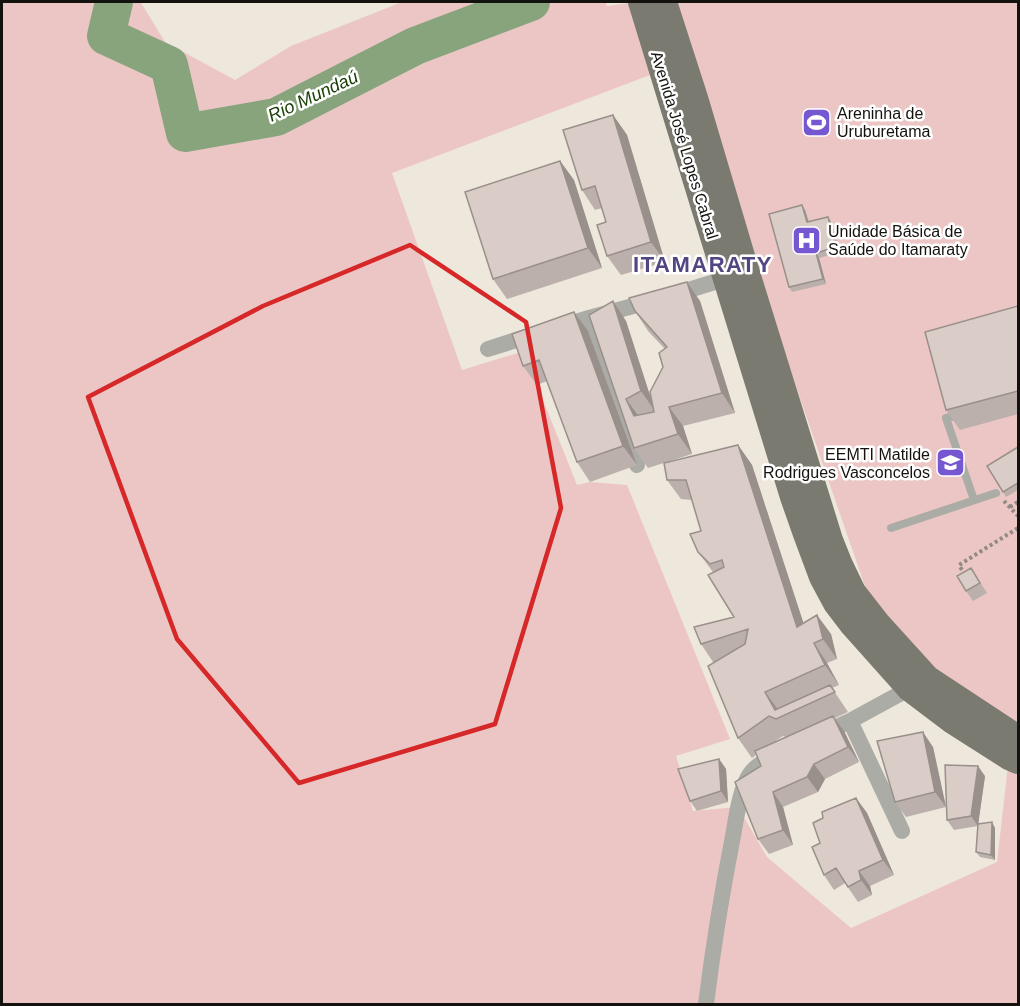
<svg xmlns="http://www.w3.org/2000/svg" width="1020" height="1006" font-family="Helvetica,sans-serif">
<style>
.green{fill:#ecc6c5}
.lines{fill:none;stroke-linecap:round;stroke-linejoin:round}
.river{stroke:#87a47d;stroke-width:38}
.path{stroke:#8f8a82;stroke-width:4;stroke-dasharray:3 3;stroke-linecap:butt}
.service{stroke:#acaca7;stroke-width:8}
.minor{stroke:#acaca7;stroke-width:16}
.primary{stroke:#7a7a71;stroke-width:26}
.wall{fill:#bbb0ab;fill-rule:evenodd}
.shaded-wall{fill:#99908b}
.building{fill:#dacdc7;stroke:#99908b;stroke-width:1.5}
.marked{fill:none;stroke:#d62828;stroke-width:4.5;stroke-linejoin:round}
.labels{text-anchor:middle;stroke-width:5;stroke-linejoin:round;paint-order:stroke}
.poi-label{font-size:16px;fill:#14120e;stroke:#fff;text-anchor:start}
.street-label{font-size:16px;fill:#14120e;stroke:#fff}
.water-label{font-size:18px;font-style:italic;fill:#1b4108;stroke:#fff}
.district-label{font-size:22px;font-weight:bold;letter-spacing:1.5px;fill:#514582;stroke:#fff}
</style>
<rect width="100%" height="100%" fill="#eee7dc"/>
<path class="green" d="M2,2h139l2,4 22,36 70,38 56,-34 111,-44h204l1,4 29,-4h382v734l-140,-112 -194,-562 -292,111 70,197 59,-18 16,33 40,100 13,-3 37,3 103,254 -54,17 17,55 45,-4 29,50 84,71 146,-66 12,-105h9v247h-1016z"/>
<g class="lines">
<path class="river" d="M114,2l-8,34 63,29 16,68 91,-16 139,-71 116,-44"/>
<path class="path" d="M1004,501l14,15
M1010,507l8,-5
M965,575l-6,-10 59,-37"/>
<path class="service" d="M956,416l-10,2 28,82
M891,528l105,-35"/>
<path class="minor" d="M589,318l48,147
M560,327l29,-9 77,-21 68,-21
M488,349l47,-15
M850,721l52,110
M819,735l31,-14 66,-36
M706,1004c7,-56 16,-112 27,-168 3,-17 7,-48 17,-62 7,-10 18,-15 30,-21"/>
<path class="primary" d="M641,2l152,495 13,37 16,43 14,26 16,21 58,65 41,31 58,37 9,4
M664,2l31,96 52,175 83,267 10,25 13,27 25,32 49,54 91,60"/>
</g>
<path class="wall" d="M613,115l14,20 38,127 -44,13 -14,-19 -1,-34 -4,-14 -7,2 -13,-20z
M560,161l14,19 28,88 -95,31 -14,-20z
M805,210l4,12 19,-5 3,5 9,30 -21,6 7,26 -34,8 -3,-5z
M700,301l35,112 -52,13 9,28 -44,14 -14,-20 -45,-133 37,6 26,81 11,-35 2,-18 -17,-18 -13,-20z
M1018,306v108l-58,16 -14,-20z
M588,331l49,134 -47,17 -13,-20 -30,-81 -10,4 -14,-19z
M738,445l14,20 51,158 28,11 6,25 -10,4 12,22 -7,3 16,24 -13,6 9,13 15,31 -34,17 -7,13 -35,15 10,38 -24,9 -11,-15 3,-73 -4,-12 -5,4 -14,-20 -25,-76 -12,-18 33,-27 -21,-45 -15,-20 3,-21 -9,-31 -11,-1 -14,-19zM783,736l3,1 -15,7z
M1018,447v43l-12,7 -3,-5z
M978,579l9,14 -14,8 -7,-10z
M933,747l13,60 -40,10 -11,-15z
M719,759l7,10 2,33 -31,9 -7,-10z
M985,776l-7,48 17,4v32l-15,-3 -4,-5 2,-26 -24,4 -7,-10z
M856,798l11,15 27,62 -24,11 2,9 -14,7 -13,-19 -11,7 -10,-15 -4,-32 3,-25z"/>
<path class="shaded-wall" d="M613,115l14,20 38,127 -14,-20z
M560,161l14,19 28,88 -14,-20z
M802,205l3,5 5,17 -3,-5z
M828,217l3,5 9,30 -4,-5z
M816,253l3,5 7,26 -3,-5z
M687,282l13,19 35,112 -13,-20z
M613,301l13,20 29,90 -14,-20z
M574,312l14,19 49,134 -14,-19z
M626,399l14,19 -6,-2z
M669,407l14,19 9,28 -14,-20z
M738,445l14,20 59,181 -14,-19z
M817,615l14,19 6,25 -14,-20z
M814,643l13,20 12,22 -14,-20z
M765,692l14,19 -4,-1z
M833,716l11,15 15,31 -11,-15z
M923,732l10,15 13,60 -11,-15z
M719,759l7,10 2,33 -7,-11z
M814,764l11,15 -7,13 -11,-15z
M978,766l7,10 -7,50 -7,-10z
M773,792l10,15 10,38 -10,-15z
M856,798l11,15 27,62 -11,-15z
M992,822l3,6v32l-4,-5z
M859,871l11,15 2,9 -11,-15z"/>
<path class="building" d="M613,115l38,127 -44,14 -10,-31 9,-3 -11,-36 -13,4 -19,-60z
M560,161l28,87 -95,31 -28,-87z
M802,205l5,17 21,-5 8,30 -20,6 7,26 -34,8 -20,-73z
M687,282l35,111 -53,14 9,27 -44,14 -45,-133 24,-14 28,90 -15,8 8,17 20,-4 -4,-20 13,-25 -4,-14 8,-6 -32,-36 -6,-13z
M1018,306v85l-72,19 -21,-78z
M574,312l49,134 -46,16 -38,-102 -16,6 -11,-32z
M738,445l59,182 20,-12 6,24 -9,4 11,22 -60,27 10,18 55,-25 5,7 -59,27 -7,-3 -31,22 -30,-72 37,-22 3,-15 -47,15 -7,-17 40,-10 -26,-42 16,-8 -2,-7 -12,4 -12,-12 -8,-18 11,-3 -15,-51h-19l-3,-17z
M1018,447v36l-15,9 -16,-26z
M971,568l9,15 -14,8 -9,-15z
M833,716l15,31 -34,17 -7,13 -34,15 10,38 -25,9 -23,-57 26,-16 -6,-15z
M923,732l12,60 -40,10 -18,-61z
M719,759l2,32 -31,10 -12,-32z
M945,765l33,1 -7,50 -24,4z
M856,798l27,62 -24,11 2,9 -13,7 -12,-19 -12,7 -12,-28 8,-4 -7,-20 10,-5 -1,-6z
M992,822l-1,33 -15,-3 2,-28z"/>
<path class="marked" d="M410,245l116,77 35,186 -66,216 -196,59 -122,-144 -89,-242 175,-91z"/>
<defs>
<symbol id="stadium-square" viewBox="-11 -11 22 22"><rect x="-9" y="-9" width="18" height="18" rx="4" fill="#7557d1" stroke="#fff"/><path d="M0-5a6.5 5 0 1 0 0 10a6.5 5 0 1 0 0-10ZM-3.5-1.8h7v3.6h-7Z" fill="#fff"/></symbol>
<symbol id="hospital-square" viewBox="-11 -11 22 22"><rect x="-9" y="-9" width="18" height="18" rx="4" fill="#7557d1" stroke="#fff"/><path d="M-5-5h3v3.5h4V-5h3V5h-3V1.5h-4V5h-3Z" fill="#fff"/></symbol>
<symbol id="school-square" viewBox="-11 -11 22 22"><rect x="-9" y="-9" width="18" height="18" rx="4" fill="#7557d1" stroke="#fff"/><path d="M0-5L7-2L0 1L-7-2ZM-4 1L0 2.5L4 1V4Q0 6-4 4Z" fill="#fff"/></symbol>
</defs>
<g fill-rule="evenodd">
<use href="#stadium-square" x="800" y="106" width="33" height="33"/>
<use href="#hospital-square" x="790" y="224" width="33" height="33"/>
<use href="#school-square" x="934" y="446" width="33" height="33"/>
</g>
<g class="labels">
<g class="poi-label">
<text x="837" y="119">Areninha de<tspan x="837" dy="18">Uruburetama</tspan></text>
<text x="828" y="237">Unidade Básica de<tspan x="828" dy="18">Saúde do Itamaraty</tspan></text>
<text x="930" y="460" text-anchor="end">EEMTI Matilde<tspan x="930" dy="18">Rodrigues Vasconcelos</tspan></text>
</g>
<g class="street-label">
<text transform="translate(685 145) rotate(73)" y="6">Avenida José Lopes Cabral</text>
</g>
<g class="water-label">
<text transform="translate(313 96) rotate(-25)" y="6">Rio Mundaú</text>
</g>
<g class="district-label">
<text x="703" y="272">ITAMARATY</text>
</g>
</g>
<rect width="1020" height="1006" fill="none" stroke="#14120e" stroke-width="6"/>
</svg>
